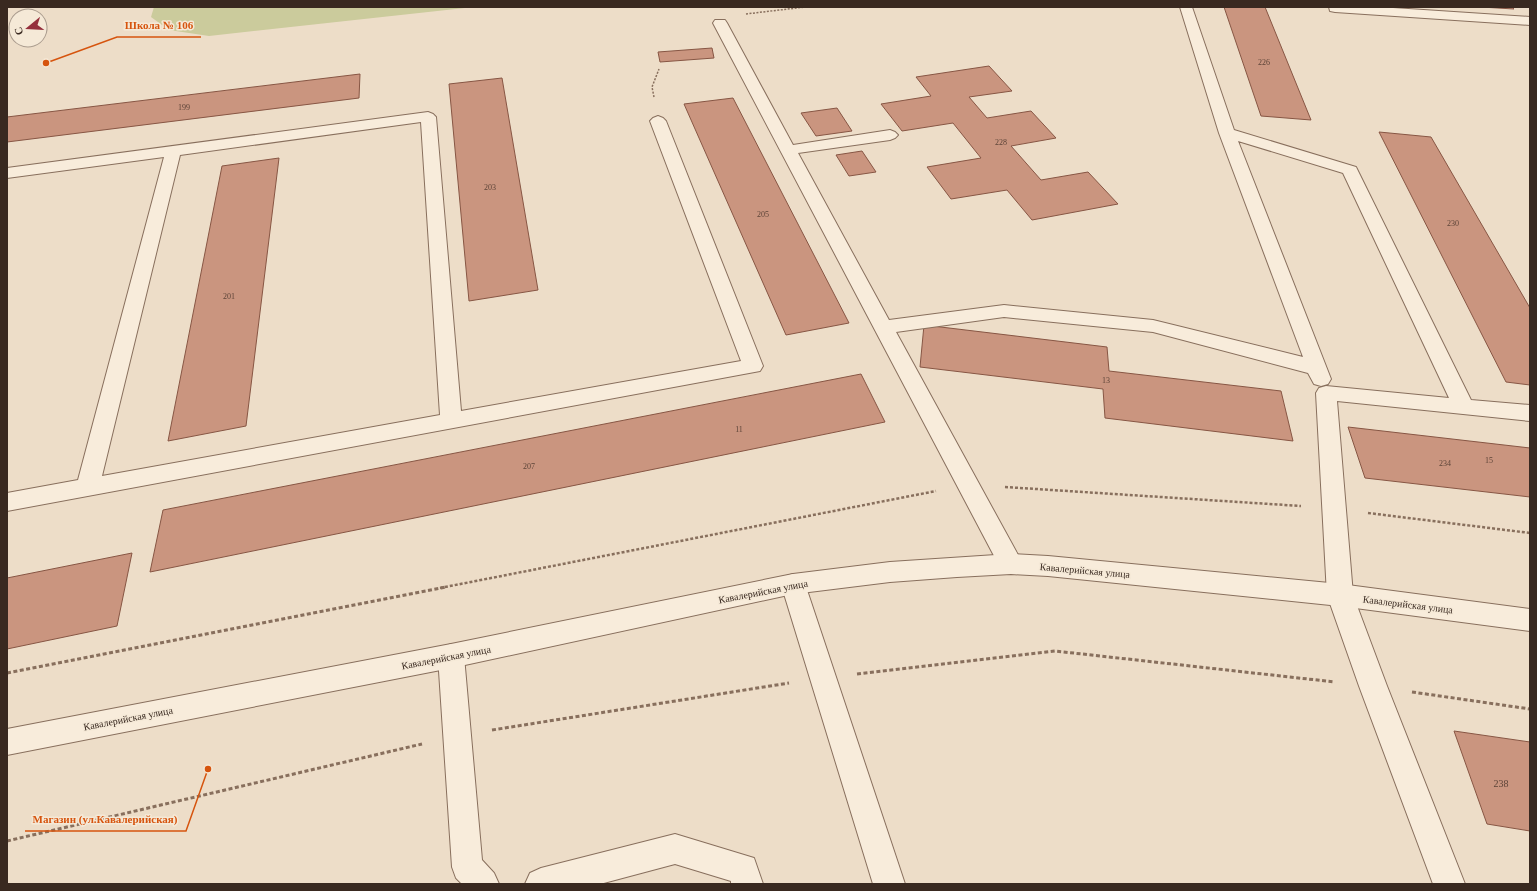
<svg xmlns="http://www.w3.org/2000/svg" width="1537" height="891" font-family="Georgia,serif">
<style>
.green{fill:#cbcb9c}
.building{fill:#ca957f;stroke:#875644}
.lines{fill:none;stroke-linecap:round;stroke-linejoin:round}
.lane-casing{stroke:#886f5d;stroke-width:2}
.street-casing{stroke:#886f5d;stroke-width:2}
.path-far2{stroke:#886f5d;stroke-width:1.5;stroke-dasharray:2 1.5;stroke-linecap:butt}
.path-far1{stroke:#886f5d;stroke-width:2.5;stroke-dasharray:3 2;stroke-linecap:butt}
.path{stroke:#886f5d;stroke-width:3;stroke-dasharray:4 2.5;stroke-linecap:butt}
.lane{fill:#f8ecdb;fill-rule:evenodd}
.street{fill:#f8ecdb;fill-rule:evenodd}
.labels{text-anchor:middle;stroke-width:3;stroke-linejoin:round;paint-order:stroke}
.number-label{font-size:8px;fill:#5d4438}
.street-label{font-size:10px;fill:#392920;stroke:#f5e9d7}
.near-number-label{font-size:10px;fill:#5d4438}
.leader{fill:none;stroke:#d6540e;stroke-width:1.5}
.callout-dot{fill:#d6540e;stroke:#f5e9d7;stroke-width:1.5}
.callout-label{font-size:11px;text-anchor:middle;font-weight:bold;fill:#d6540e;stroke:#f5e9d7;stroke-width:3;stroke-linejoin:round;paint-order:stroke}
</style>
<rect width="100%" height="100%" fill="#edddc8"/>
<path class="green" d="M154,7h320l-265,29 -40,-6 -18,-13z"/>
<path class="building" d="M1224,7h41l46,113 -50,-4z
M1481,7h31l2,2z
M712,48l2,10 -54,4 -2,-10z
M989,66l23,25 -43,6 18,21 44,-7 25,27 -45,8 30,34 47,-8 30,32 -86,16 -25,-30 -56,9 -24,-32 54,-9 -28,-35 -51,8 -21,-27 50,-8 -15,-19z
M360,74l-1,24 -352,44v-25z
M502,78l36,212 -69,11 -20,-217z
M733,98l116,225 -63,12 -102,-231z
M837,108l15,23 -36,5 -15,-23z
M1379,132l52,5 99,171v77l-24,-3z
M862,151l14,21 -27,4 -13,-21z
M279,158l-33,268 -78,15 54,-275z
M924,325l183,22 2,24 172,20 12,50 -188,-23 -2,-29 -183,-22z
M861,374l24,48 -735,150 13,-62z
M1348,427l182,21v49l-165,-19z
M132,553l-15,73 -110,23v-71z
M1454,731l76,11v89l-43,-7z"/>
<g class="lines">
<defs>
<path id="lane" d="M1180,7h12l42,123 122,37 115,233 59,5v16l-193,-20 16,194 34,91 78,198h-32l-74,-198 -32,-91 -11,-202 3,-5 7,-2 123,12 -106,-225 -105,-32 93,238 -3,5 -7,2 -7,-2 -6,-11 -155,-41 -149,-15 -108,15 127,232 -3,7 -9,3 -9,-3 -289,-548 2,-3h10l2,3 66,122 97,-15 5,2 3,3 -3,3 -5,2 -92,13 91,167 115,-15 149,15 150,37 -84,-224z
M1329,7h49l152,10v8l-195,-13 -5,-1z
M428,112l5,2 3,3 25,294 280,-50 -91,-240 3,-3 5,-2 5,2 3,3 97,245 -3,5 -753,140v-18l71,-13 86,-323 -157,21v-10zM421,122l19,293 -338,61 78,-321z
M793,574l9,3 3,7 100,300h-32l-92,-300 3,-7z
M451,644l9,4 4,8 18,204 12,13 5,11h-37l-6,-6 -4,-11 -14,-211 4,-8z
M675,834l79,24 9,26h-32v-3l-56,-17 -75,20h-75l5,-11 11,-5z"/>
<path id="street" d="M1011,554l37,2 292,28 190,25v22l-190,-25 -292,-30 -37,-2 -54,3 -67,5 -97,12 -342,74 -444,87v-26l444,-85 342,-70 97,-12z"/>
</defs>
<use href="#lane" class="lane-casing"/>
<use href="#street" class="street-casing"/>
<path class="path-far2" d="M746,14l59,-7
M654,97l-2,-10 7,-18"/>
<path class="path-far1" d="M1005,487l296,19
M1368,513l162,20
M440,588l496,-97"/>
<path class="path" d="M7,673l439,-86
M857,674l198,-23 280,31
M1412,692l118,17
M492,730l297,-47
M7,841l415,-97"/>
<use href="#lane" class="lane"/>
<use href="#street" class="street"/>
</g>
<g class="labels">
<g class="number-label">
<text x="1264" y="65">226</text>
<text x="184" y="110">199</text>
<text x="1001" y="145">228</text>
<text x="490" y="190">203</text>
<text x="763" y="217">205</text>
<text x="1453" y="226">230</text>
<text x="229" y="299">201</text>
<text x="1106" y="383">13</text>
<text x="739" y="432">11</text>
<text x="1489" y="463">15</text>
<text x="1445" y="466">234</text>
<text x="529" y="469">207</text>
</g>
<g class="street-label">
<text transform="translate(1085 570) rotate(5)" y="4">Кавалерийская улица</text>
<text transform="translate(763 591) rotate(-11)" y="4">Кавалерийская улица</text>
<text transform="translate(1408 604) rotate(7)" y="4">Кавалерийская улица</text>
<text transform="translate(446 657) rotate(-11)" y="4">Кавалерийская улица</text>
<text transform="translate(128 718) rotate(-11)" y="4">Кавалерийская улица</text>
</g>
<g class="near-number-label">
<text x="1501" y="787">238</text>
</g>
</g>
<path class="leader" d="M46 63L117 37H201M208 769L186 831H25"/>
<g class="callout-dot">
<circle cx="46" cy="63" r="4"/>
<circle cx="208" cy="769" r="4"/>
</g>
<g class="callout-label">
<text x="159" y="29">Школа № 106</text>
<text x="105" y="823">Магазин (ул.Кавалерийская)</text>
</g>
<rect width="1537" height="891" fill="none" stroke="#392920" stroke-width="16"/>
<g transform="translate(28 28) rotate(252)"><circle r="19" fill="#f5e9d7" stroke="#aa9c8e"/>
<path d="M0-3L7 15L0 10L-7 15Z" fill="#952f3c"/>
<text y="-6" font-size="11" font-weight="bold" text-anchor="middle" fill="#392920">С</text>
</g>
</svg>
